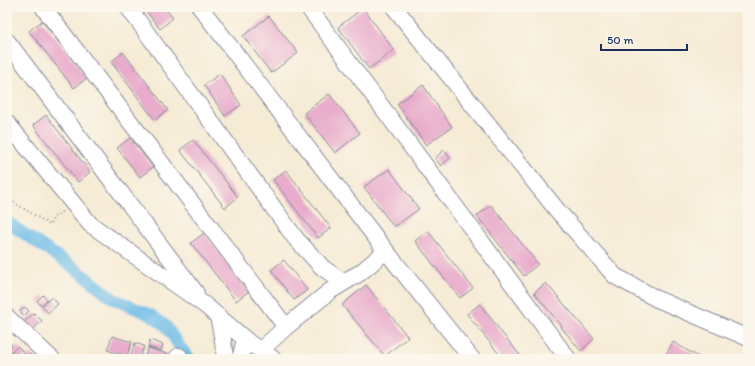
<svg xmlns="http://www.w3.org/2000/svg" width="755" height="366" font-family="Itim,sans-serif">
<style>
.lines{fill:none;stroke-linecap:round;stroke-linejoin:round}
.canal{stroke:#6abbe6;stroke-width:12}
.building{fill:#e8abcb}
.minor-casing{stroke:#888d9a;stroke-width:18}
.path{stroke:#888d9a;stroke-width:2;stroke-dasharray:1 3;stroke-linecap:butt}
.minor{stroke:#fff;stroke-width:16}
</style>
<rect width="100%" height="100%" fill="#fbf7ec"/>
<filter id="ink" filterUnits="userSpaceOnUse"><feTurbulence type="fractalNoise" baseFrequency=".025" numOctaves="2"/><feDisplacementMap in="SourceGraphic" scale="8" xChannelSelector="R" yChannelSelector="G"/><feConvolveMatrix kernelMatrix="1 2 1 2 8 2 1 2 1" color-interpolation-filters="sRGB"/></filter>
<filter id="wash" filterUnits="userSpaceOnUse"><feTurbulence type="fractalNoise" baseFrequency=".012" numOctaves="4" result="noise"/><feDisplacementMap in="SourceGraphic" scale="16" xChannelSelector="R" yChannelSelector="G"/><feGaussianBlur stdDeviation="0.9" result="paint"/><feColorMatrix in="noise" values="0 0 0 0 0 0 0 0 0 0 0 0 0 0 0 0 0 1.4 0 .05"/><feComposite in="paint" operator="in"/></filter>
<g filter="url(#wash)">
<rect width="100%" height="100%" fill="#f6ebd5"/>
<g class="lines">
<path class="canal" d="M7,222l67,46 40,31 37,16 15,11 14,21 10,12"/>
</g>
<g id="blocks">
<path class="building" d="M143,7h21l9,11 -13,11z
M363,8l31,42 -25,19 -31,-42z
M269,16l29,37 -27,20 -28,-37z
M42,21l45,57 -13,10 -45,-57z
M123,52l45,58 -13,10 -44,-58z
M220,74l21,31 -16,11 -21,-31z
M423,85l29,42 -26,18 -29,-41z
M329,94l31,39 -25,20 -31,-40z
M46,115l44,57 -12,10 -45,-57z
M130,138l23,29 -13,10 -23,-29z
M193,140l45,57 -13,11 -45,-58z
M444,150l6,8 -9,8 -6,-8z
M389,169l30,40 -25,18 -30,-40z
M286,170l45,58 -13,10 -45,-58z
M491,205l47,59 -14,12 -47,-60z
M428,231l45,57 -13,10 -45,-57z
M204,233l45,58 -13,10 -45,-58z
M284,260l23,30 -13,10 -23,-30z
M546,283l48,56 -13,12 -20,-24 1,-1 -28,-33z
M366,285l42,52 -23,19 -43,-51z
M43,295l4,5 -6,5 -4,-4z
M52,297l6,7 -10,9 -6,-7z
M480,304l22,29 21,26h-20l-36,-45z
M25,307l4,4 -5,5 -4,-5z
M34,313l8,8 -11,10 -7,-9z
M112,336l20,6 -5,14 -20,-6z
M7,339l5,6 -5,5z
M150,340l13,5 -2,6 -13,-4z
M673,342l29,17h-36l-2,-1z
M135,343l9,3 -4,13 -10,-1z
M18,346l7,9 -4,4h-14v-4z
M148,348l22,7 -2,4h-24z
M30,354l6,5h-10z"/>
</g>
</g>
<g filter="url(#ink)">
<use href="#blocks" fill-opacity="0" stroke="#888d9a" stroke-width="1"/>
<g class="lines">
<defs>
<path id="minor" d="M43,7l243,320
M128,7l168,232 27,29 20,14 17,-9
M200,7l186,244 86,108
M308,7l260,352
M394,7l163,203 58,66 42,23 91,39
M7,41l189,252
M7,123l83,101 116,82 46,39 9,5 12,9
M218,316l5,25 2,18
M7,317l45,42
M261,350l25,-23 44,-36 30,-18 26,-22
M176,359l3,-3 2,3
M240,359l5,-19"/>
</defs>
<use href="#minor" class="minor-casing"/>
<path class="path" d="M7,198l43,27 4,-8 9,-6"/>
<use href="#minor" class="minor"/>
</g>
</g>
<rect width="755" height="366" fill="none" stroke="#fbf7ec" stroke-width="24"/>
<path d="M601 44v6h86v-6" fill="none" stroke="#1b2f5e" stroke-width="2"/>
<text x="607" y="44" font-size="12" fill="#1b2f5e" stroke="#fbf7ec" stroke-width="3" paint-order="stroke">50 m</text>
</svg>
